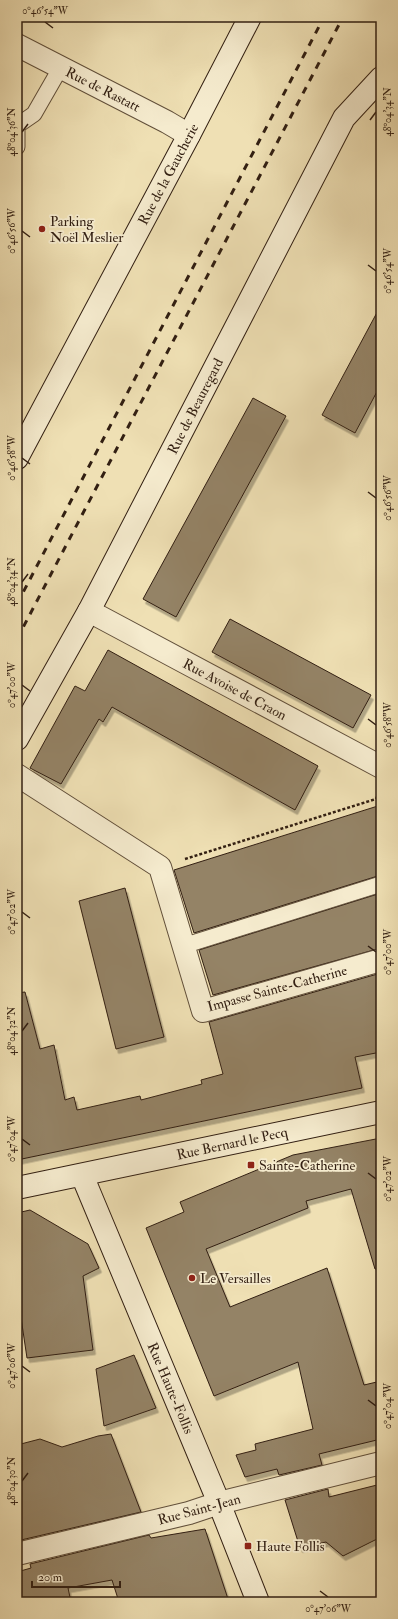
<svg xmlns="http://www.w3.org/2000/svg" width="398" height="1619" font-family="'IM FELL Double Pica',serif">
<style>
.building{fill:#948366;stroke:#321f12;filter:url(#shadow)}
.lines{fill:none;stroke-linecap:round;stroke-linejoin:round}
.lane-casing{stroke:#614f3a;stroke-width:17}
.street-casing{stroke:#614f3a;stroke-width:24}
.secondary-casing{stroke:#321f12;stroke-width:24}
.path{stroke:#321f12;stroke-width:2.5;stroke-dasharray:3 2;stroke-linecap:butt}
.lane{stroke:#f5ebce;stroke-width:15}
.street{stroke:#f5ebce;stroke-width:22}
.secondary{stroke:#f5ebce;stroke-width:22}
.rail{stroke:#321f12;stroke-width:3;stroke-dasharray:7 7;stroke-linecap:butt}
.ticks{fill:none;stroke:#321f12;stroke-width:1.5}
.poi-dot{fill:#8f2418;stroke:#f5ebce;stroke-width:1.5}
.labels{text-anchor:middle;stroke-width:3.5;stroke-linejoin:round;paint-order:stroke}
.street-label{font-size:14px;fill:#321f12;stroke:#f5ebce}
.poi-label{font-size:14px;fill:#321f12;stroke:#f5ebce;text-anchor:start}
.neatline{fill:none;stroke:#321f12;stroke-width:1.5}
.ticks-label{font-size:10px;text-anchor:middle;fill:#321f12}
</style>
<defs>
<filter id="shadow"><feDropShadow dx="2.5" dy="4.5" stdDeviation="0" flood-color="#0004"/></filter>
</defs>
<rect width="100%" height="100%" fill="#efe0b4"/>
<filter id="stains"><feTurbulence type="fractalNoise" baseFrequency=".005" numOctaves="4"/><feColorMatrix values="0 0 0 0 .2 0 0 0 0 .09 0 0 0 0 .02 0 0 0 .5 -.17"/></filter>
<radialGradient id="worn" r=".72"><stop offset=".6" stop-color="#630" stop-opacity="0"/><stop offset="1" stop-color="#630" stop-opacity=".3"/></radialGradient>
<path class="building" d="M381,305v79l-26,49 -33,-18z
M253,398l33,18 -110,201 -33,-18z
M230,619l141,76 -18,33 -141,-76z
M108,650l210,116 -23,44 -183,-103 -9,15 -4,-3 -38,65 -31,-16 45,-82 10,5z
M381,805v70l-187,58 -20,-63z
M125,888l39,149 -48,12 -37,-148z
M381,893v55l-168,47 -14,-45z
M381,973v79l-26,5 7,31 -345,72v-167l8,-1 15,57 14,-4 11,55 9,-3 3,13 63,-14 1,4 61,-16 -1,-4 22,-6 -14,-52z
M381,1138v131h-6l-24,-80 -45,12 2,7 -102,41 24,58 97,-39 37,117 17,-4v58l-62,15 3,11 -43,10 -2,-6 -32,8 -9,-22 20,-5 -1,-6 58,-15 -15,-67 -84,34 -68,-168 38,-16 -4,-10 113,-47z
M30,1210l58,34 11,24 -16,8 10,74 -66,8 -10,-67v-78z
M134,1355l22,53 -52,18 -8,-57z
M111,1434l30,78 -120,28 -4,-11v-84l23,-6 22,8 36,-11z
M381,1484v53l-38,19 -17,-14 -26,6 -15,-48 43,-11 1,8z
M205,1529l24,73h-110l-7,-22 -44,8 3,14h-54v-30l14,-4 -1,-4 119,-29 2,3z"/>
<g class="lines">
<defs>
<path id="lane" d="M17,125v22
M18,125l16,-11 27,-47
M183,946l198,-62"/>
<path id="street" d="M17,45l150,77 22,13
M89,611l292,156
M17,775l143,92 43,144 178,-51
M17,1554l172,-41 30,-10 162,-40"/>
<path id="secondary" d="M17,458l172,-323 61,-118
M17,739l72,-128 255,-493 37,-40
M82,1175l137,328 39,99
M17,1188l364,-76"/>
</defs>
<use href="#lane" class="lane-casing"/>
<use href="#street" class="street-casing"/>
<use href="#secondary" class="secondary-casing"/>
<path class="path" d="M185,859l191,-60 3,-7"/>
<use href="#lane" class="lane"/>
<use href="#street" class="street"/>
<use href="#secondary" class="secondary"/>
<path class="rail" d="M17,604l307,-587
M17,639l326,-622"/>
</g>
<path class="ticks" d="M45,22l8,6M370,120l6,-8M22,132l6,-8M22,231l8,6M368,265l8,6M22,458l8,6M368,492l8,6M22,582l6,-8M22,685l8,6M368,719l8,6M22,912l8,6M368,946l8,6M22,1031l6,-8M22,1139l8,6M368,1173l8,6M22,1366l8,6M368,1400l8,6M22,1481l6,-8M320,1591l8,6"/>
<g class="poi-dot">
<circle cx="42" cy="229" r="4"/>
<rect x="247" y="1161" width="8" height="8" rx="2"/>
<circle cx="192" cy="1278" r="4"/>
<rect x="244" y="1542" width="8" height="8" rx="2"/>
</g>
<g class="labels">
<g class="street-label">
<text transform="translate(103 89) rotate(27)" y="5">Rue de Rastatt</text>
<text transform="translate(168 174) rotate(-62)" y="5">Rue de la Gaucherie</text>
<text transform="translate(195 406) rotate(-63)" y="5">Rue de Beauregard</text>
<text transform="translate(235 689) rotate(28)" y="5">Rue Avoise de Craon</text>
<text transform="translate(277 988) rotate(-15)" y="5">Impasse Sainte-Catherine</text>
<text transform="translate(232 1143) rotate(-12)" y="5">Rue Bernard le Pecq</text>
<text transform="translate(171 1388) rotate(67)" y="5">Rue Haute-Follis</text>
<text transform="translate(199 1509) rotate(-15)" y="5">Rue Saint-Jean</text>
</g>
<g class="poi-label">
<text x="50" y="226">Parking<tspan x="50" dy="16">Noël Meslier</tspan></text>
<text x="259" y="1170">Sainte-Catherine</text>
<text x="200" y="1283">Le Versailles</text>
<text x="256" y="1551">Haute Follis</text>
</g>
</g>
<rect width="398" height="1619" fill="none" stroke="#efe0b4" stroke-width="44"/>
<path d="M32 1581v6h88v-6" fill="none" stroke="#321f12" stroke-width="2"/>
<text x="38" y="1581" font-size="12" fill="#321f12" stroke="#f5ebce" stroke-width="3" paint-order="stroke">20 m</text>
<rect x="22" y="22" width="354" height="1575" class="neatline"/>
<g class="ticks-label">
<text x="45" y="14">0°46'54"W</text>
<text transform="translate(387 112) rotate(-90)" y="4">48°04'34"N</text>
<text transform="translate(11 132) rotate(-90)" y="4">48°04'36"N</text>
<text transform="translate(11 231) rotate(-90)" y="4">0°46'56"W</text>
<text transform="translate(387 271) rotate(-90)" y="4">0°46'54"W</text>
<text transform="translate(11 458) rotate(-90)" y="4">0°46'58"W</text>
<text transform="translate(387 498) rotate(-90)" y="4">0°46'56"W</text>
<text transform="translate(11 582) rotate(-90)" y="4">48°04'34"N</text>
<text transform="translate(11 685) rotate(-90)" y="4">0°47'00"W</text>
<text transform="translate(387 725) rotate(-90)" y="4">0°46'58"W</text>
<text transform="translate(11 912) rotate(-90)" y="4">0°47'02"W</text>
<text transform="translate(387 952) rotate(-90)" y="4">0°47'00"W</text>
<text transform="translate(11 1031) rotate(-90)" y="4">48°04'32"N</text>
<text transform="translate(11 1139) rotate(-90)" y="4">0°47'04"W</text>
<text transform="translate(387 1179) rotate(-90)" y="4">0°47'02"W</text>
<text transform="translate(11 1366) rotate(-90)" y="4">0°47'06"W</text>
<text transform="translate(387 1406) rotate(-90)" y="4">0°47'04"W</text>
<text transform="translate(11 1481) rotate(-90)" y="4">48°04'30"N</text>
<text x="328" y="1612">0°47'06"W</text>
</g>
<rect width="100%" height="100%" filter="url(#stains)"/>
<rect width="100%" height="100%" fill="url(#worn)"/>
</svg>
